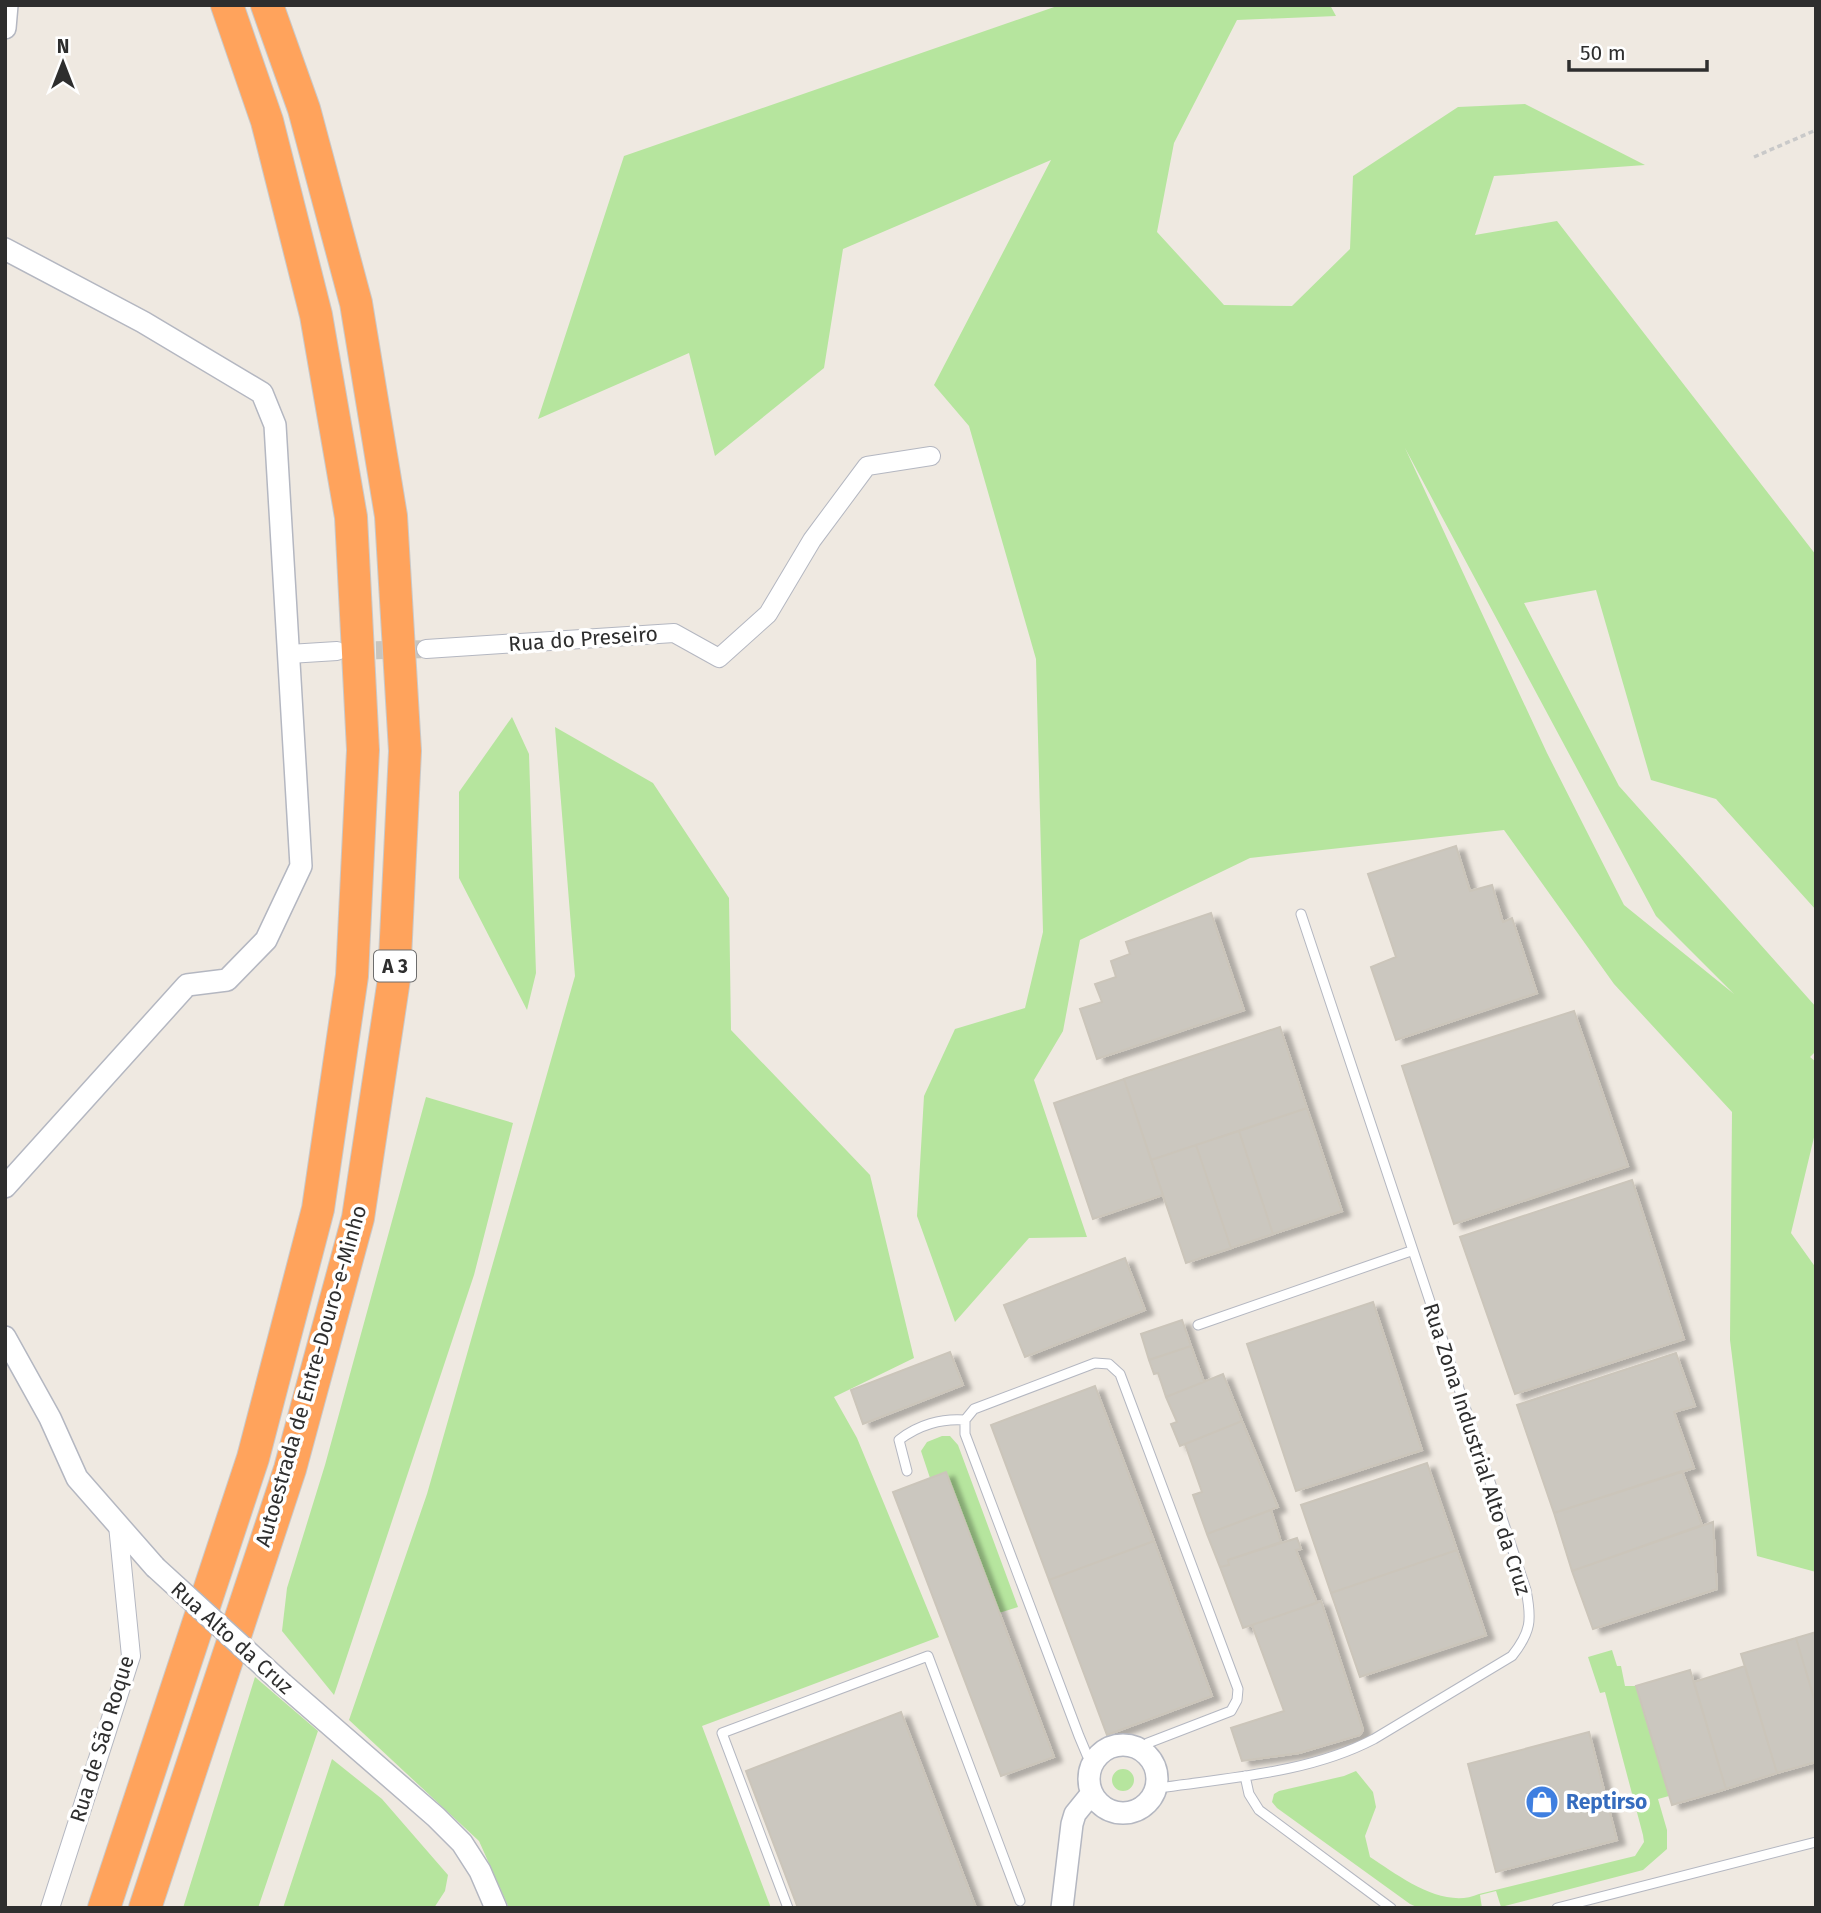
<svg xmlns="http://www.w3.org/2000/svg" width="1821" height="1913" font-family="'Fira Sans',sans-serif">
<style>
.green{fill:#b6e59e;fill-rule:evenodd}
.building{fill:#cbc7bf;stroke:#cbc5ba;stroke-width:2;filter:url(#shadow)}
.lines{fill:none;stroke-linecap:round;stroke-linejoin:round}
.minor-tunnel{stroke:#c8c4bd;stroke-width:18;stroke-dasharray:18 9;stroke-linecap:butt}
.service-casing{stroke:#b4b7c1;stroke-width:11}
.minor-casing{stroke:#b4b7c1;stroke-width:20}
.tertiary-casing{stroke:#b4b7c1;stroke-width:24}
.motorway-casing{stroke:#c9c9c9;stroke-width:34}
.path{stroke:#c9c9c9;stroke-width:3.5;stroke-dasharray:5 3.5;stroke-linecap:butt}
.service{stroke:#fff;stroke-width:9}
.minor{stroke:#fff;stroke-width:18}
.tertiary{stroke:#fff;stroke-width:21}
.motorway{stroke:#ffa35c;stroke-width:32}
.tertiary-bridge-casing{stroke:#b4b7c1;stroke-width:24;stroke-linecap:butt}
.tertiary-bridge{stroke:#fff;stroke-width:21}
.labels{text-anchor:middle;stroke-width:7;stroke-linejoin:round;paint-order:stroke}
.shield{fill:#fff;stroke:#6d6d6d;stroke-width:2}
.shield-label{font-size:19px;font-weight:bold;fill:#2e2e2e}
.street-label{font-size:21px;fill:#2e2e2e;stroke:#fff}
.shop-label{font-size:21px;font-weight:bold;fill:#366cbe;stroke:#fff;text-anchor:start}
</style>
<defs>
<filter id="shadow"><feDropShadow dx="8" dy="4.5" stdDeviation="2" flood-color="#0004"/></filter>
</defs>
<rect width="100%" height="100%" fill="#efe9e1"/>
<path class="green" d="M1060,5h270l6,11 -99,4 -63,123 -17,89 67,73 68,1 58,-57 3,-73 105,-69 67,-3 120,61 -151,11 -19,59 82,-14 259,334v355l-100,-111 -65,-19 -55,-190 -72,13 95,183 197,221v44l-6,6 6,5v67l-25,104 25,35v304l-59,-16 -27,-216 2,-228 -118,-128 -110,-154 -254,28 -170,82 -17,91 -29,49 53,157 -58,1 -74,84 -38,-106 7,-120 31,-67 70,-21 18,-76 -7,-273 -67,-233 -35,-41 117,-225 -208,89 -19,119 -109,88 -26,-103 -151,66 86,-263zM1405,448l251,468 78,78 -110,-89 -77,-152z
M512,717l17,37 7,219 -9,37 -68,-132v-86z
M555,727l98,56 76,115 2,132 139,145 44,183 -80,39 23,41 82,199 -237,89 69,182h-262l-30,-67 -130,-121 78,-226 148,-518z
M426,1097l87,26 -39,152 -140,420 -52,-64 5,-43 38,-123z
M942,1436h8l8,9 60,162 -19,6 -53,-141 -16,6 -9,-27 6,-9z
M1612,1650l5,16h4l4,20h11l33,110 -11,3 9,31v19l-24,21 -142,37 -5,-16 -16,4 2,13h-63l-9,-4 -133,-96 -5,-6 2,-8 5,-3 65,-15 12,-5 17,21 3,15 -11,29 5,21c29,19 73,53 109,37l156,-38 9,-14 -1,-7 -38,-143 -5,1 -12,-36z
M255,1677l63,54 -60,177h-75z
M332,1759l50,40 66,76 -3,16 -11,17h-151z
M1112 1780a11 11 0 1 1 22 0a11 11 0 1 1-22 0Z"/>
<path class="building" d="M1456,846l14,45 22,-6 11,37 9,-4 25,75 -141,47 -25,-73 25,-10 -28,-83z
M1211,913l33,97 -147,49 -17,-50 22,-7 -7,-18 21,-7 -5,-16 19,-7 -4,-12z
M1574,1011l54,155 -174,58 -52,-158z
M1280,1027l27,81 -156,52 -27,-81z
M1124,1079l39,116 -70,24 -39,-116z
M1307,1108l35,103 -69,23 -34,-103z
M1239,1131l34,103 -42,14 -35,-103z
M1196,1145l35,103 -45,15 -35,-103z
M1632,1180l52,159 -169,55 -55,-157z
M1125,1258l20,52 -120,47 -21,-52z
M1373,1302l49,148 -126,41 -49,-147z
M1182,1320l9,26 -42,14 -8,-26z
M1191,1346l13,36 -38,15 -8,-24 -4,1 -5,-14z
M950,1352l13,33 -100,39 -12,-34z
M1676,1353l19,53 -21,6 20,56 -140,45 -37,-108z
M1223,1374l19,47 -62,25 -9,-22 6,-2 -11,-25z
M1095,1386l59,155 -105,39 -58,-155z
M1242,1421l36,86 -71,27 -14,-39 9,-3 -17,-48z
M1427,1463l30,87 -126,43 -30,-88z
M1682,1471l20,54 -130,46 -18,-58z
M946,1472l108,285 -53,19 -108,-284z
M1271,1510l10,32 -53,18 1,5 -9,2 -13,-33z
M1713,1522l4,67 -124,40 -21,-58z
M1297,1538l4,11 -5,1 21,53 -74,25 -23,-61 9,-2 -1,-5z
M1154,1541l58,155 -105,39 -58,-155z
M1457,1550l29,85 -126,42 -29,-84z
M1321,1601l42,129 -3,5 -61,18 -57,8 -11,-33 53,-17 -32,-86z
M1816,1632v73l-20,-67z
M1796,1638l20,67v57l-39,11 -36,-119z
M1745,1666l32,107 -51,16 -32,-107z
M1690,1670l36,119 -54,16 -36,-119z
M901,1712l75,196h-178l-52,-137z
M1589,1732l28,108 -121,32 -28,-108z"/>
<g class="lines">
<path class="minor-tunnel" d="M349,651l77,-2"/>
<defs>
<path id="service" d="M1198,1325l213,-74
M907,1471l-8,-31c19,-15 43,-22 66,-20
M1094,1762l-7,-7 -8,-19 -114,-302v-14l9,-11 121,-46 14,1 11,10 118,315 -1,11 -6,11 -83,32 -6,8
M1245,1776l4,18 10,16 132,98
M1157,1785l9,2c70,-10 145,-15 208,-48l138,-83c19,-24 20,-36 14,-66l-225,-676
M788,1908l-66,-175 206,-77 92,245
M1557,1908l259,-66"/>
<path id="minor" d="M426,649l248,-16 45,25 49,-44 44,-74 55,-74 64,-10
M289,654l48,-3
M50,1908l81,-252 -13,-131"/>
<path id="tertiary" d="M5,28l2,-23
M5,249l138,73 119,71 13,32 26,441 -35,74 -39,40 -40,5 -182,202
M5,1337l45,81 27,60 78,89
M283,1684l153,133 26,26 18,28 16,37
M1089 1779a34 34 0 1 1 68 0a34 34 0 1 1-68 0Z
M1062,1908l10,-84 3,-10 17,-21"/>
<path id="motorway" d="M104,1908l149,-450 65,-249 34,-233 11,-226 -12,-233 -35,-202 -49,-194 -40,-116
M145,1908l145,-439 68,-251 36,-239 11,-228 -14,-235 -35,-213 -52,-194 -37,-104"/>
</defs>
<use href="#service" class="service-casing"/>
<use href="#minor" class="minor-casing"/>
<use href="#tertiary" class="tertiary-casing"/>
<use href="#motorway" class="motorway-casing"/>
<path class="path" d="M1754,157l62,-27"/>
<use href="#service" class="service"/>
<use href="#minor" class="minor"/>
<use href="#tertiary" class="tertiary"/>
<use href="#motorway" class="motorway"/>
<defs>
<path id="tertiary-bridge" d="M155,1567l128,117"/>
</defs>
<use href="#tertiary-bridge" class="tertiary-bridge-casing"/>
<use href="#tertiary-bridge" class="tertiary-bridge"/>
</g>
<defs>
<symbol id="shop-disc" viewBox="-11 -11 22 22"><circle r="9.5" fill="#3f7fe0" stroke="#fff"/><path d="M-5-2.5h2.3a2.7 3.5 0 0 1 5.4 0H5L5.5 6h-11ZM-1.5-2.5h3a1.5 2.3 0 0 0-3 0Z" fill="#fff"/></symbol>
</defs>
<g fill-rule="evenodd">
<use href="#shop-disc" x="1523" y="1783" width="38" height="38"/>
</g>
<g class="labels">
<rect class="shield" x="374" y="950.5" width="42" height="31" rx="5"/>
<g class="shield-label">
<text x="395" y="973">A 3</text>
</g>
<g class="street-label">
<text transform="translate(583 639) rotate(-4)" y="7">Rua do Preseiro</text>
<text transform="translate(311 1376) rotate(-74)" y="7">Autoestrada de Entre-Douro-e-Minho</text>
<text transform="translate(1477 1449) rotate(72)" y="7">Rua Zona Industrial Alto da Cruz</text>
<text transform="translate(232 1638) rotate(42)" y="7">Rua Alto da Cruz</text>
<text transform="translate(102 1739) rotate(-73)" y="7">Rua de São Roque</text>
</g>
<g class="shop-label">
<text x="1566" y="1809">Reptirso</text>
</g>
</g>
<rect width="1821" height="1913" fill="none" stroke="#2e2e2e" stroke-width="14"/>
<g transform="translate(63 63)" stroke="#ffffff" stroke-width="5" paint-order="stroke">
<path d="M0-5L12 26L0 18L-12 26Z" fill="#2e2e2e"/>
<text y="-10" font-size="19" font-weight="bold" text-anchor="middle" fill="#2e2e2e">N</text>
</g>
<path d="M1569 60v10h138v-10" fill="none" stroke="#2e2e2e" stroke-width="3.5"/>
<text x="1580" y="60" font-size="21" fill="#2e2e2e" stroke="#ffffff" stroke-width="5" paint-order="stroke">50 m</text>
</svg>
